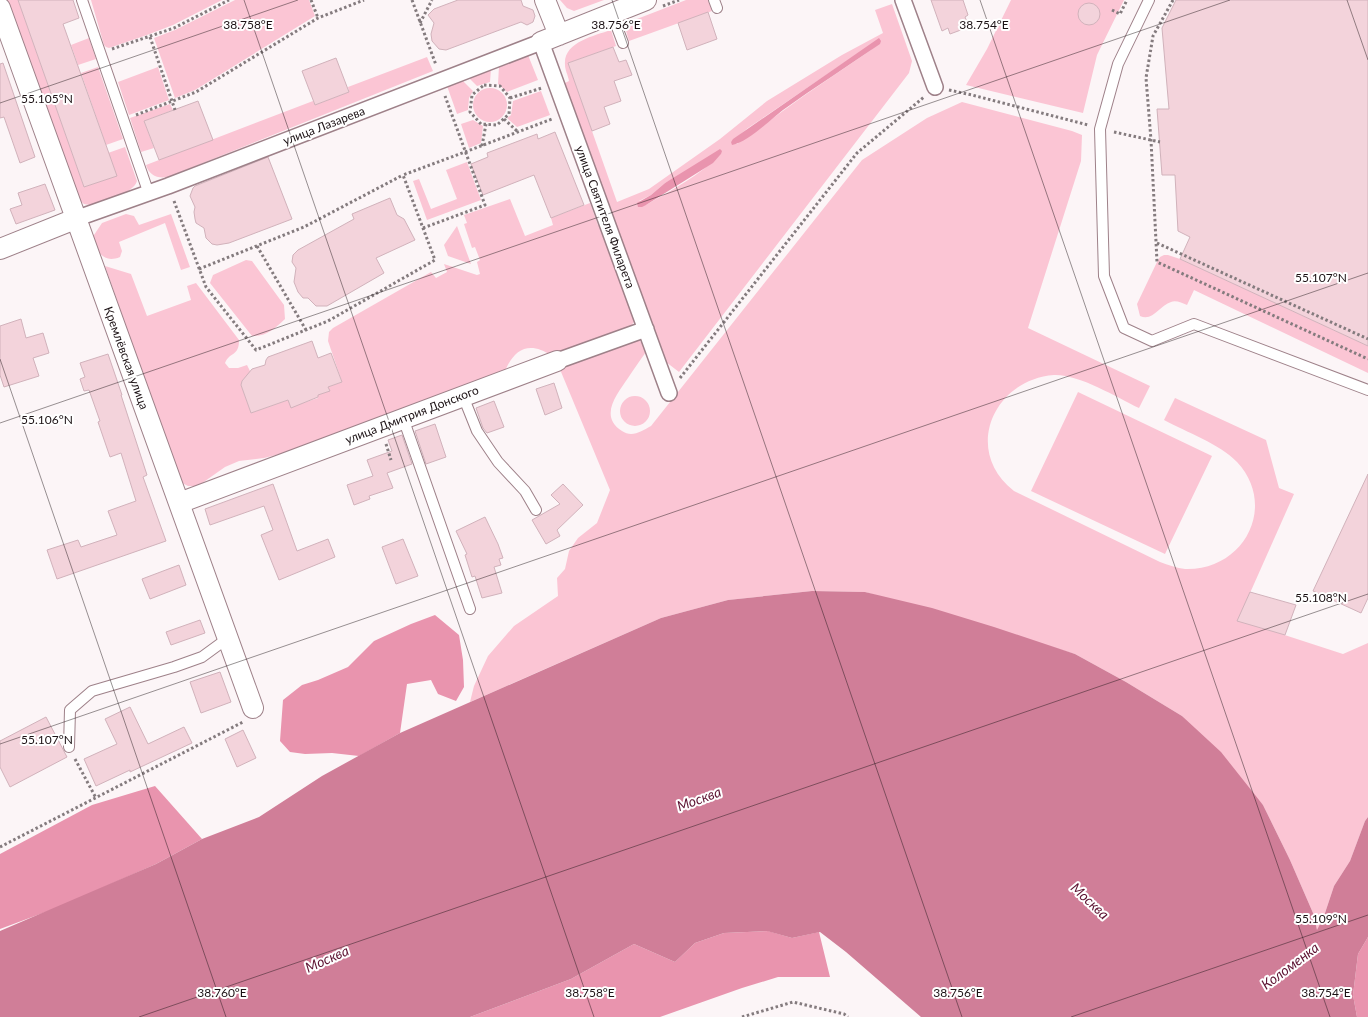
<svg xmlns="http://www.w3.org/2000/svg" width="1368" height="1017" font-family="Lato,sans-serif">
<style>
.green{fill:#fbc5d4;fill-rule:evenodd}
.forest{fill:#e994ae}
.water{fill:#d07e98}
.building{fill:#f3d3db;stroke:#d1b2bb}
.lines{fill:none;stroke-linecap:round;stroke-linejoin:round}
.service-casing{stroke:#9e8189;stroke-width:12}
.pedestrian-casing{stroke:#9e8189;stroke-width:18}
.minor-casing{stroke:#9e8189;stroke-width:22}
.path{stroke:#847b7e;stroke-width:3;stroke-dasharray:2.5 2.5;stroke-linecap:butt}
.service{stroke:#fff;stroke-width:10}
.pedestrian{stroke:#fff;stroke-width:15}
.minor{stroke:#fff;stroke-width:20}
.ticks{fill:none;stroke:#1b1114;stroke-width:1;stroke-opacity:0.45}
.labels{text-anchor:middle;stroke-width:4;stroke-linejoin:round;paint-order:stroke}
.street-label{font-size:12px;fill:#1b1114;stroke:#fff}
.water-label{font-size:14px;font-style:italic;fill:#5d1332;stroke:#fff}
.ticks-label{font-size:12px;text-anchor:middle;fill:#1b1114;stroke:#fff;stroke-width:4;stroke-linejoin:round;paint-order:stroke}
</style>
<rect width="100%" height="100%" fill="#fcf5f7"/>
<path class="green" d="M6,0h12l66,187 32,-11 -8,-23 17,-6 12,34c-4,13 -34,21 -47,24l-6,-1 -5,-4z
M91,0h131l-49,25 -26,10 -38,13 -3,-1 -2,-2z
M235,0h74l6,16 -120,74 -20,8 -21,-60 21,-8z
M560,0h44l-30,11 -7,-3z
M686,0h22l4,11 -83,30 -5,-17z
M1011,0h113l-27,55 -14,58 -117,-28 21,-36z
M892,4l20,57 -3,12 -230,299 -13,-10 -51,-138 -50,-141 4,-2c-1,-6 -4,-11 -4,-16 -2,-23 29,-29 46,-35l5,16 -48,17 49,139 32,-13 71,-50 47,-38 75,-46 41,-22 -8,-23zM879,39l-8,11 -66,45 -68,49 -6,-2 17,-14zM721,154c-21,21 -49,36 -75,51l-7,-4 12,-6 14,-12z
M89,38l7,21 -18,6 -7,-20z
M528,55l10,25 -31,12 -9,-8 1,-18z
M427,57l6,14 -265,106c-11,2 -19,-2 -22,-12l167,-64 2,4 34,-13 -1,-5z
M98,67l25,72 -17,6 -25,-72z
M158,67l11,33 -40,15 -11,-33z
M491,69l-1,13 -13,4 -8,-8z
M463,81l10,10 -4,7 -1,12 -11,4 -10,-28z
M473 105a17 17 0 1 1 34 0a17 17 0 1 1-34 0Z
M541,91l9,24 -33,12 -10,-9 4,-3 2,-14z
M962,102l110,29 10,4 -1,26 -53,167 122,58 -11,22c-23,-11 -60,-34 -85,-33 -62,5 -91,77 -40,116l146,71c8,3 17,6 25,7 59,2 93,-63 52,-107 -17,-18 -51,-30 -73,-42l11,-22 91,42 13,48 15,6 -56,126 105,34 25,-11v174l-3,4 -15,40 -16,25 -10,30 -7,15 -4,-18 -23,-53 -27,-55 -81,-89 -56,-34 -51,-28 -210,-62 -53,-1 -84,9 -67,18 -191,84 4,-16 14,-30 26,-30 44,-30 -1,-18 8,-9 4,-18 9,-13 19,-15 13,-33 -51,-123 77,-27c7,1 8,5 10,12 -6,8 -12,17 -18,26 -10,15 -30,38 -6,53 10,7 20,0 29,-5l211,-266 65,-42z
M170,104l3,6 -29,11 10,27 -13,4 -11,-34z
M473,120l10,6 -2,17 -12,5 -8,-24z
M467,162l14,38 -54,20 -14,-39 6,-2 12,30 26,-10 -11,-29z
M510,199l15,37 28,-11 -2,-7 39,-15 8,22 4,2 32,91v4l-4,5 -78,29c-23,-16 -39,-7 -48,18l-193,72 -47,12 -25,3 -14,6 -27,19h-10l-8,-4 -75,-216 26,8 16,42 44,-16 -4,-14 9,-3 43,57c0,17 -9,11 -14,23l4,5h9l9,-3 5,10c-6,2 -10,3 -11,10l10,28 37,-13 3,7 27,-9v-3l11,-4 -1,-4 14,-5 -14,-41 1,-9 4,-4 98,-56 5,6 11,-6 -3,-8 33,11 3,-1 -3,-12 3,-2 -5,-13 -3,1 -8,-24 3,-1 -3,-8z
M126,214l8,2 5,9 32,-11 19,53 -9,3 -16,-47 -46,19 3,9 -2,6c-17,7 -23,-6 -28,-19l10,-15z
M457,226l14,38 -23,-8 -4,-11z
M1164,255h4l12,4 188,87v27l-174,-83 -7,15c-5,-2 -11,-5 -16,-3 -11,3 -18,20 -31,14l-3,-12 20,-42 3,-5z
M246,260l6,1 32,44 1,14c-11,10 -17,17 -33,17l-42,-53 3,-8z
M1078,392l134,64 -47,98 -134,-63z
M620 411a15 15 0 1 1 30 0a15 15 0 1 1-30 0Z"/>
<path class="forest" d="M879,38l2,3 -1,3c-32,22 -65,43 -97,66 -13,10 -35,32 -51,35l-1,-3 2,-3z
M720,149l2,2 -1,3 -8,9 -67,42 -4,2h-4l-1,-4 14,-8 14,-12z
M435,615l24,20 4,25 1,27 -8,14 -18,-7 -7,-14 -24,4 -7,49 -41,23 -27,-3 -27,1 -15,-2 -10,-11 3,-41 19,-15 16,-5 30,-13 26,-26 37,-17z
M155,786l47,53 -46,25 -97,43 -59,22v-75l92,-49z
M768,931l24,7 27,-6 11,45h-52l-36,11 -82,29h-190l101,-38 63,-35 41,18 20,-19 29,-10z
M1368,937v80h-11l-4,-22 5,-41z"/>
<path class="water" d="M812,591l53,1 67,16 62,19 81,27 51,28 56,34 39,36 42,53 27,55 23,53 4,17 7,-14 10,-30 16,-25 15,-40 3,-4v120l-10,17 -5,41 4,22h-436l-75,-65 -26,-20 -28,6 -25,-7 -43,2 -29,10 -20,19 -41,-18 -63,35 -101,38h-470v-86l156,-67 46,-25 57,-22 63,-41 78,-43 261,-115 67,-18z"/>
<path class="building" d="M18,0h55l6,18 -16,6 54,152 -33,11z
M458,0h63l2,6 10,4 2,6 -2,6 -6,3 -6,-3 -75,28 -7,-1 -7,-8 -1,-7 3,-11 -6,-8 6,-6z
M931,0h32l5,15 -3,2 4,10 -19,7 -2,-6 -6,3z
M1176,0h192v346l-188,-87 10,-22 -12,-6 -3,-56h-13l-5,-66h12l-7,-81z
M1078 14a11 11 0 1 1 22 0a11 11 0 1 1-22 0Z
M708,12l9,27 -30,11 -9,-27z
M613,47l6,15 7,-2 6,15 -18,6 7,20 -17,6 6,17 -18,7 -24,-68z
M336,58l13,34 -34,13 -13,-34z
M3,63l32,94 -15,6 -16,-46 -4,1v-54z
M198,101l15,39 -54,20 -15,-39z
M555,132l29,73 -33,13 -17,-43 -51,20 -12,-31 17,-7 -1,-4 50,-19 1,5z
M268,157l24,62 -63,24 -12,2 -5,-1 -6,-6 -2,-10 -8,-5 -1,-4 -1,-7 1,-5 -5,-11 3,-8 2,-2z
M45,184l10,26 -39,14 -6,-15 12,-4 -4,-12z
M390,198l7,17 7,4 11,21 -39,18 8,15 -57,33h-11l-8,-8h-5l-5,-6 -4,-10 2,-14 -4,-6 1,-7 5,-5 56,-31 -2,-5z
M21,319l5,19 17,-5 6,20 -16,5 6,18 -35,11 -4,-12v-49z
M312,341l6,17 13,-5 11,29 -14,5 2,4 -12,4v2l-27,11 -3,-8 -37,13 -10,-28 1,-4 10,-12 13,-4 1,-5 2,-3z
M108,354l14,41h-1l26,80 -4,2 23,64 -109,38 -10,-29 31,-10 3,7 36,-12 -9,-24 28,-10 -15,-48 -11,4 -12,-35 2,-1 -11,-31 -5,1 -4,-12 5,-2 -5,-14z
M554,383l8,25 -17,7 -9,-26z
M494,401l10,26 -17,6 -4,-5 -7,-20z
M435,424l11,33 -20,7 -11,-33z
M402,435l10,29 -25,9 6,15 -24,8 1,3 -16,6 -7,-20 26,-9 -6,-16 25,-9 -4,-11z
M1368,474v124l-7,15 -48,-22z
M273,484l24,67 31,-12 7,18 -56,23 -18,-45 12,-5 -9,-24 -54,19 -5,-16z
M563,484l20,21 -26,25 3,6 -14,8 -14,-24 28,-16 -9,-9z
M485,517l13,27 5,14 -4,1 2,6 -7,2 8,26 -20,5 -7,-22 -3,1 -7,-22 2,-1 -11,-23z
M403,539l15,37 -22,8 -14,-37z
M179,565l7,20 -36,14 -8,-20z
M1250,592l46,13 -11,30 -48,-14z
M200,620l5,13 -34,12 -5,-13z
M220,672l11,30 -30,11 -11,-31z
M130,707l18,37 36,-17 8,16 -62,29v-2l-34,16 -12,-27 33,-15 -12,-25z
M46,717l21,40 -57,30 -10,-20v-26z
M243,730l13,28 -19,9 -12,-28z"/>
<g class="lines">
<defs>
<path id="service" d="M82,0l67,194
M714,0l3,8
M1149,0l-31,64 -18,65 4,147 20,52 28,13 42,-17 174,66
M612,14l11,29
M463,396l14,35 21,31 27,29 11,19
M403,418l67,191
M69,747l1,-37 22,-19 82,-24 28,-10 26,-19"/>
<path id="pedestrian" d="M903,0l32,87
M75,219l93,-33 373,-144 128,351
M557,361l89,-32"/>
<path id="minor" d="M545,0l14,35
M0,8l253,700
M541,42l105,-42
M0,249l75,-30
M179,503l378,-142"/>
</defs>
<use href="#service" class="service-casing"/>
<use href="#pedestrian" class="pedestrian-casing"/>
<use href="#minor" class="minor-casing"/>
<path class="path" d="M311,0l7,18
M412,0l24,65
M1173,0l-20,36 -7,42 5,62 6,122 211,97
M663,6l16,-6
M1112,10l8,4 7,-14
M420,23l12,-23
M150,37l25,73
M112,49l62,-21 55,-28
M484,85l16,1 10,12 -1,16 -12,11 -16,-1 -11,-12 2,-17z
M949,90l23,5 116,30
M510,98l32,-10
M136,115l60,-23 122,-74 46,-18
M504,119l14,13
M1114,132l46,10
M482,146l4,-22
M174,201l32,86 50,63 72,-29 107,-61 -32,-85 62,-23 87,-33
M423,228l62,-23 -40,-109
M1157,243l211,96
M257,246l49,84
M199,269l105,-42 99,-52
M680,378l177,-225 67,-56
M386,444l5,16
M75,759l21,39
M0,847l243,-125
M742,1017l51,-15 51,12 4,3"/>
<use href="#service" class="service"/>
<use href="#pedestrian" class="pedestrian"/>
<use href="#minor" class="minor"/>
</g>
<path class="ticks" d="M244,0l350,1017M612,0l350,1017M980,0l350,1017M1347,0l21,60M0,103l298,-103M0,359l226,658M0,423l1230,-423M0,744l1368,-471M139,1017l1229,-423M1071,1017l297,-102"/>
<g class="labels">
<g class="street-label">
<text transform="translate(324 126) rotate(-21)" y="4">улица Лазарева</text>
<text transform="translate(605 217) rotate(70)" y="4">улица Святителя Филарета</text>
<text transform="translate(126 358) rotate(70)" y="4">Кремлёвская улица</text>
<text transform="translate(412 415) rotate(-21)" y="4">улица Дмитрия Донского</text>
</g>
<g class="water-label">
<text transform="translate(699 799) rotate(-20)" y="5">Москва</text>
<text transform="translate(1090 901) rotate(43)" y="5">Москва</text>
<text transform="translate(327 959) rotate(-24)" y="5">Москва</text>
<text transform="translate(1290 966) rotate(-37)" y="5">Коломенка</text>
</g>
</g>
<g class="ticks-label">
<text x="248" y="29">38.758°E</text>
<text x="616" y="29">38.756°E</text>
<text x="984" y="29">38.754°E</text>
<text x="47" y="103">55.105°N</text>
<text x="1321" y="282">55.107°N</text>
<text x="47" y="424">55.106°N</text>
<text x="1321" y="602">55.108°N</text>
<text x="47" y="744">55.107°N</text>
<text x="1321" y="923">55.109°N</text>
<text x="222" y="997">38.760°E</text>
<text x="590" y="997">38.758°E</text>
<text x="958" y="997">38.756°E</text>
<text x="1326" y="997">38.754°E</text>
</g>
</svg>
